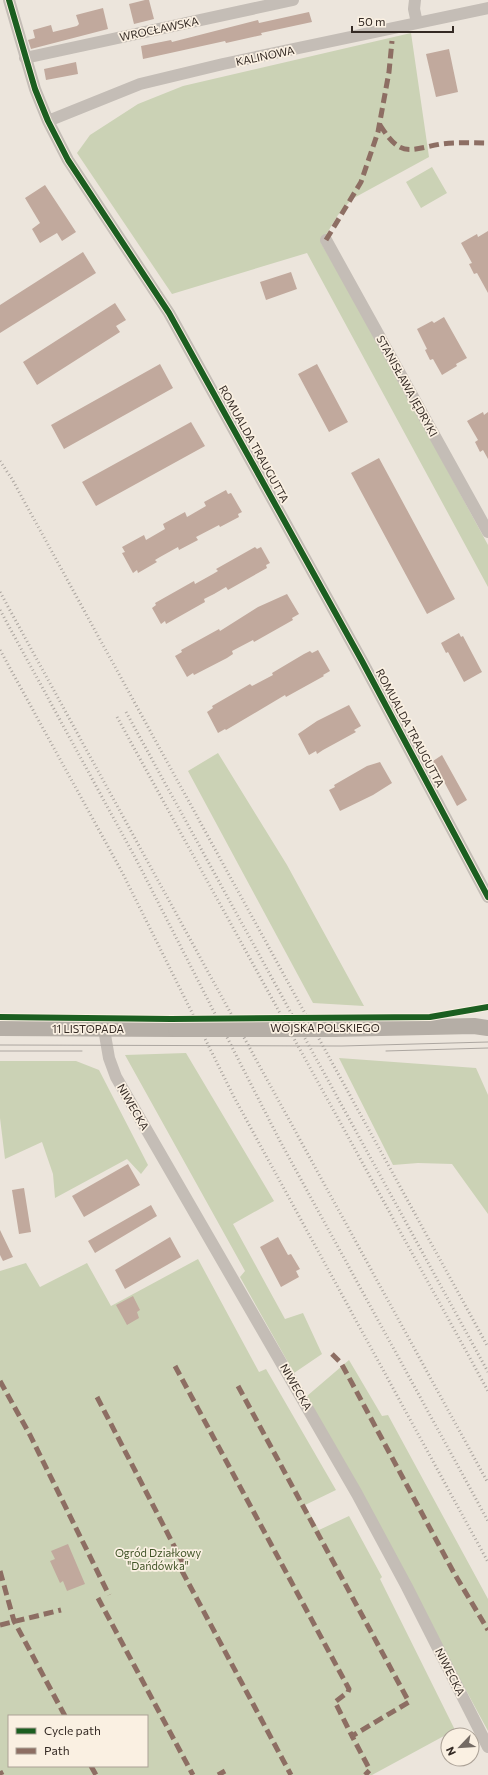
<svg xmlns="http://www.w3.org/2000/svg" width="488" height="1775" font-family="Commissioner,sans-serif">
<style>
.green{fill:#cbd2b5;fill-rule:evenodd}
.building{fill:#c1a99d}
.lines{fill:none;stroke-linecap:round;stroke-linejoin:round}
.minor{stroke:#c4bdb6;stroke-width:12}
.secondary{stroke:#b5aea6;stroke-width:16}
.tram{stroke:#aca6a0;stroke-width:1}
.rail{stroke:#aca6a0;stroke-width:3;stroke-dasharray:1 3;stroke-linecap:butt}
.secondary-bridge{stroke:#b5aea6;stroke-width:16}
.quiet{stroke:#8d6e63;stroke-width:5;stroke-dasharray:10 5;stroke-linecap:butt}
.cycleway-casing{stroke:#faf0e2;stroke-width:8}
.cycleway{stroke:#1b5e20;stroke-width:6}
.labels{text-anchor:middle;stroke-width:3.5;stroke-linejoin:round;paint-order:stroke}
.street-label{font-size:11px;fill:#342a24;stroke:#faf0e2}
.park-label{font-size:11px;fill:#415427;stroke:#faf0e2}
</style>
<rect width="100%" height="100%" fill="#ece5dc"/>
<path class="green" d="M411,33l18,124 -77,42 -14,16 -17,28 44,75 123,227v42l-181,-334 -135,41 -95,-141 13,-18 48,-31 45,-18z
M432,167l15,26 -26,15 -15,-26z
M218,753l69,112 77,141 -51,-3 -125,-232z
M186,1053l88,148 -41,23 52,95 18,-6 19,41 -28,19 -54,-96 5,-6 -120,-216z
M339,1058l137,10 12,27v119l-36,-50 -34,-1 -25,2z
M0,1061h76l23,9 49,95 -7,9 -14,-15 -72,39 -2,-24 -11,-32 -37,17 -5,-41z
M198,1259l61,113 7,-3 70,121 -31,15 14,25 30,-14 33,61 -2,2 75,151 -83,45h-372v-504l26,-8 14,24 47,-24 24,43zM9,1716h138v50h-138z
M349,1360l33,56 6,-1 100,184v132l-181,-335z"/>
<path class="building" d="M145,0h4l5,19 -20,5 -5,-20z
M103,8l5,21 -77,20 -3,-9 7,-2 -2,-8 18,-5 2,7 24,-6 2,-2 -3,-9z
M309,12l3,10 -51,11 1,2 -36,8 -1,-2 -82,18 -2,-13 30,-6 1,2 86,-22 1,3z
M449,49l9,43 -22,5 -10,-43z
M76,62l2,12 -32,6 -2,-11z
M45,185l31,47 -14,9 -5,-8 -17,10 -8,-14 8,-6 -15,-25z
M488,231v62l-11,-20 -3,1 -5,-10 3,-1 -11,-20 16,-9 1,3z
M83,252l13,21 -96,60v-28z
M291,272l6,17 -31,11 -6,-18z
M115,303l11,17 -10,6 4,6 -83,53 -14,-23z
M444,317l23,41 -11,6 1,2 -15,9 -9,-16 -3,1 -5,-10 2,-1 -10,-20 15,-8 2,2z
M160,364l13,24 -109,61 -13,-24z
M317,364l31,58 -19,10 -31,-58z
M483,412l1,3 4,-3v47l-5,-9 -3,2 -5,-10 3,-2 -11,-19z
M191,422l14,24 -109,60 -14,-24z
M379,458l76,141 -28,15 -76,-141z
M226,490l2,4 3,-1 11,19 -4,2 1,3 -19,10 -1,-2 -23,12 2,3 -19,10 -1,-3 -18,10 -5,3 2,2 -19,11 -1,-3 -4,3 -11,-20 3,-1 -3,-5 22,-12 2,5 19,-11 -2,-5 22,-12 2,5 19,-11 -2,-4z
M255,547l2,2 4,-2 9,16 -4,2 1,3 -39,22 -2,-3 -12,7 -10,5 1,3 -39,22 -1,-3 -4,3 -9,-16 4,-3 -1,-2 39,-22 1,3 18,-10 5,-3 -2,-2z
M287,594l12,20 -7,4 1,2 -39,22 -1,-2 -21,11 1,3 -6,4 -33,17 -1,-2 -6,4 -12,-21 7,-4 -1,-2 38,-21 1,2 38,-24z
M459,633l2,4 2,-1 19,36 -18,10 -16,-30 -2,1 -5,-10z
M318,650l12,21 -7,4 1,1 -38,21 -1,-2 -59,35 -1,-1 -7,4 -11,-21 6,-4 -1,-2 38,-22 2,2 21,-11 -1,-2 32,-19 6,-3 2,2z
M349,705l12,21 -7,4 2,2 -33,18 -6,4 -1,-3 -7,4 -11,-21 19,-13z
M442,755l25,45 -10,6 -24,-45z
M380,762l12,21 -19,12 -33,16 -11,-21 6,-3 -1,-2 33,-19z
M128,1164l12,21 -56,32 -12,-21z
M24,1188l7,44 -12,2 -7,-44z
M151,1205l6,11 -62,37 -7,-12z
M0,1230l13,27 -10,4 -3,-6z
M170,1237l11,20 -56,32 -10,-19z
M278,1237l10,18 3,-1 9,15 -4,2 3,6 -18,10 -21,-40z
M133,1296l7,14 -3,2 2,6 -12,7 -11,-20z
M68,1544l17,40 -18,7 -4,-10 -3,2 -10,-22 5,-2 -4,-8z"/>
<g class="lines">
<path class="minor" d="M9,0l26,89 13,32 20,39 101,153 193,348 126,236
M415,0l-1,9 3,14
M25,58l268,-58
M48,121l92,-37 83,-20 265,-56
M326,240l162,292
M104,1029l5,29 7,19 241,417 50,93 81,160"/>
<path class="secondary" d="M0,1028l176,1
M334,1029l140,-3 14,2"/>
<path class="tram" d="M0,1045l342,1 146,-4
M0,1051h82
M386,1051l102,-3"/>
<path class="rail" d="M0,461l12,18 476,868
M0,592l488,891
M0,610l137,251 144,282 207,378
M0,650l122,222 113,227 253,463
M126,712l362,660
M117,717l371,674"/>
<path class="secondary-bridge" d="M176,1029h158"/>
<path class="quiet" d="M380,125c21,33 28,25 61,19 15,-2 32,-1 47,-1
M326,240l35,-58 17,-50 11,-60 3,-31
M332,1354l9,9 12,22 101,188 34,57
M175,1366l174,323 -1,3 -13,10 17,34
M0,1381l30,54 79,160
M238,1386l171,316 -57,34 18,34 -5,5
M97,1397l89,172
M0,1571l14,50 51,95
M182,1571l109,204
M98,1598l95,177
M0,1625l61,-15
M91,1766l5,9
M0,1771l2,4
M218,1775l7,-4"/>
<defs>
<path id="cycleway" d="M9,0l26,89 13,32 20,39 101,153 193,348 126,236
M0,1017l171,2 259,-2 58,-10"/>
</defs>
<use href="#cycleway" class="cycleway-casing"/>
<use href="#cycleway" class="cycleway"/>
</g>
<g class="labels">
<g class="street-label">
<text transform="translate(159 29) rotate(-12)" y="4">WROCŁAWSKA</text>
<text transform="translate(265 56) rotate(-12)" y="4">KALINOWA</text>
<text transform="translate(407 386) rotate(61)" y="4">STANISŁAWA JĘDRYKI</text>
<text transform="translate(254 444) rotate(61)" y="4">ROMUALDA TRAUGUTTA</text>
<text transform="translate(410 728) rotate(62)" y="4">ROMUALDA TRAUGUTTA</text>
<text x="325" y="1032">WOJSKA POLSKIEGO</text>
<text x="88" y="1033">11 LISTOPADA</text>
<text transform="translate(133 1107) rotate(60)" y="4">NIWECKA</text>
<text transform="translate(296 1387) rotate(60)" y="4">NIWECKA</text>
<text transform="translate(450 1672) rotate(63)" y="4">NIWECKA</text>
</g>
<g class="park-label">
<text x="158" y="1557">Ogród Działkowy<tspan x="158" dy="13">"Dańdówka"</tspan></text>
</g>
</g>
<rect x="8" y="1715" width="140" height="52" fill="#faf0e2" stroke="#aba196"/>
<rect x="16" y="1728" width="20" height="6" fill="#1b5e20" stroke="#aba196"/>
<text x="44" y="1735" font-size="12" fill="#342a24">Cycle path</text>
<rect x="16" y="1748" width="20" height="6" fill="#8d6e63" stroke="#aba196"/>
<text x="44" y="1755" font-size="12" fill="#342a24">Path</text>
<g transform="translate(460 1747) rotate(245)"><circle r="19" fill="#faf0e2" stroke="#aba196"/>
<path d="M0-3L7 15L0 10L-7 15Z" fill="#746b64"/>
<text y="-6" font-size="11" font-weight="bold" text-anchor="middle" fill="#342a24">N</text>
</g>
<path d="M352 26v6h101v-6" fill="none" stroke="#342a24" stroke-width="2"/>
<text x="358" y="26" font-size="12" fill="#342a24" stroke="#faf0e2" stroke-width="3" paint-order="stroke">50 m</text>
</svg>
